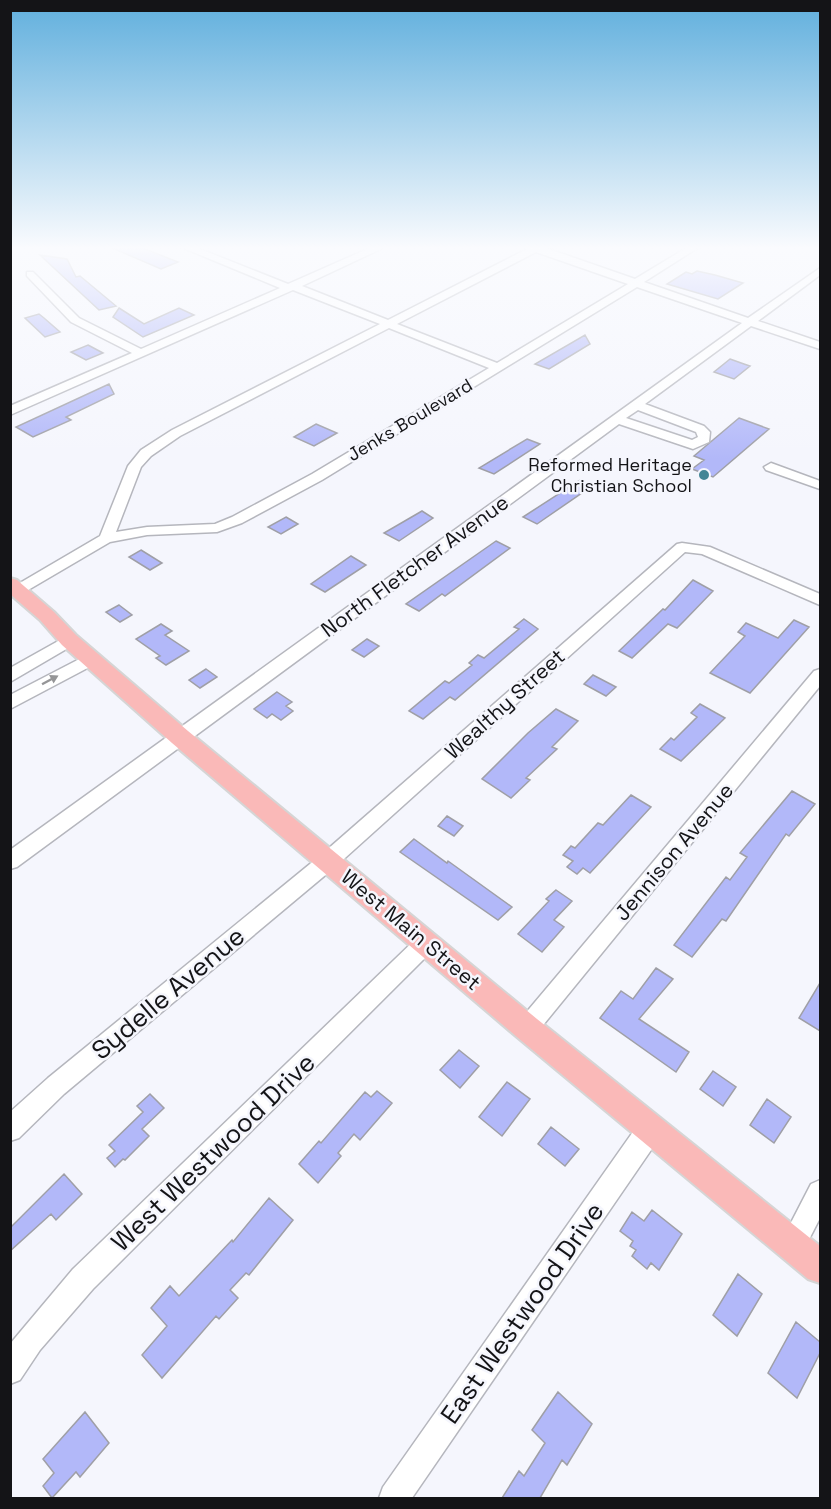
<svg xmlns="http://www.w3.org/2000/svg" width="831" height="1509" font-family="'Space Grotesk',sans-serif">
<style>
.building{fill:#b2b8f9;stroke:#9f9fa6;stroke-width:1.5}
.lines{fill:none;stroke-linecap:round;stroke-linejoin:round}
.minor-casing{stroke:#b5b6bd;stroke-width:3}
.major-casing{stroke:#d5d5d5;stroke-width:4}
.minor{fill:#fff;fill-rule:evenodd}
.major{fill:#fab9b8;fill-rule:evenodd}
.oneway{fill:#959597}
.poi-dot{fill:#438596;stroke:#f5f6fd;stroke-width:2}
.labels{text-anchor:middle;stroke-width:5;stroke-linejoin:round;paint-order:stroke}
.far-street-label{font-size:18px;fill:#141417;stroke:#f5f6fd}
.far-poi-label{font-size:18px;fill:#141417;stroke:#f5f6fd;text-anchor:end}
.street-label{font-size:21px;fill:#141417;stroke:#f5f6fd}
.near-street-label{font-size:26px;fill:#141417;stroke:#f5f6fd}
</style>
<rect width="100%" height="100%" fill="#f5f6fd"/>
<path class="building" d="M110,247h30l38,15 -17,7z
M40,255l27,4 9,18 4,-1 36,30 -17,4z
M697,271l18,4 28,8 -25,16 -51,-15 19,-12 6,2z
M119,308l25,16 35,-16 15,7 -51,22 -30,-20z
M39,314l5,4 16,14 -15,5 -20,-19z
M585,335l5,9 -41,25 -14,-5z
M88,345l15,8 -17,7 -15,-8z
M730,359l14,5 6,2 -16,13 -20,-7z
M109,384l5,10 -48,23 5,3 -38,17 -17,-10z
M739,418l30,11 -56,48 -21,-8 12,-9 -10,-4z
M316,424l21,9 -23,13 -20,-9z
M527,439l13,5 -46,30 -15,-6z
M580,480l12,6 -55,38 -14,-7z
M422,511l11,7 -34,23 -15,-8z
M286,517l12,7 -17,10 -13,-7z
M496,541l14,7 -65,48 -3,-2 -23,17 -13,-7z
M141,550l21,13 -12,7 -21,-13z
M351,556l15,9 -41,27 -14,-8z
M693,580l20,11 -28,29 -8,8 -9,-4 -36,34 -13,-7 44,-42 2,1z
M119,605l13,10 -12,7 -14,-10z
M524,619l14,10 -83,71 -5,-3 -27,22 -14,-8 36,-30 4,2 23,-18 -3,-2 9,-8 6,3 35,-29 -5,-2z
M794,620l15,7 -59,66 -40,-20 35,-37 -7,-4 8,-9 32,15z
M161,624l11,7 -7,4 24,16 -23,14 -10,-7 4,-2 -24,-17z
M367,639l12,7 -15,11 -12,-7z
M206,669l11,8 -17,11 -11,-8z
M593,675l23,12 -10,9 -22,-12z
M277,692l15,10 -6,4 7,5 -12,9 -9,-6 -5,4 -13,-9z
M700,704l25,14 -44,43 -21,-12 11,-11 3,2 23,-23 -6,-4z
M556,709l22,12 -26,26 5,2 -31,29 4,2 -19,18 -29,-19 46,-46z
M792,791l23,13 -26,32 -3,-2 -60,87 -4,-2 -30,38 -18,-12 52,-68 4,3 17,-23 -7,-4z
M631,795l20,12 -61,66 -7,-5 -6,6 -10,-7 6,-6 -10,-6 8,-9 4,2 23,-25 5,2z
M447,816l16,10 -9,10 -16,-10z
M414,839l33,24 1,-2 64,46 -14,13 -98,-68z
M556,890l16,11 -18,19 10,7 -22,25 -24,-18 31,-33 -3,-2z
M656,968l17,11 -34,40 50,33 -13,20 -76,-54 21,-27 12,8z
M820,983v48l-21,-13z
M459,1050l20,16 -19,22 -20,-18z
M713,1071l23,16 -13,19 -23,-17z
M507,1082l23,17 -28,37 -23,-19z
M377,1091l15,12 -32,37 -6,-6 -16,19 3,3 -23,27 -19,-19 20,-23 2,2 44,-51 6,5z
M150,1094l14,14 -22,21 7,7 -24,24 -2,-1 -8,8 -8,-9 8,-7 -6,-6 34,-33 -6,-6z
M767,1099l24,18 -17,26 -24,-18z
M551,1127l28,22 -14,17 -27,-22z
M64,1174l18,20 -26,26 -5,-6 -41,37v-23z
M269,1198l24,22 -44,55 -3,-2 -16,17 8,8 -19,21 -3,-3 -54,62 -20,-23 25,-29 -16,-18 19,-22 9,10 53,-56 1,2z
M652,1210l30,24 -23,36 -8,-7 -4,6 -15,-13 4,-6 -6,-4 3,-5 -13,-10 12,-19 12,9z
M738,1274l24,20 -25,42 -24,-21z
M796,1322l24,20v11l-23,45 -29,-25z
M558,1392l34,32 -25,41 -5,-5 -22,38h-38l17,-27 5,5 21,-33 -13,-13z
M85,1412l24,31 -29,34 -4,-5 -24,26 -9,-12 11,-13 -11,-14z"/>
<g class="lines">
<defs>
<path id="minor" d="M181,247h14l93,37 84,-37h13l-83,39 86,34 139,-71 -1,-2h17l92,32 53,-32h11l-55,35 104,36 72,-50v7l-62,46 62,21v7l-69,-23 -106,78 59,22 6,6 -1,10 -16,7 -74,-25 -602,443 -7,2v-19l732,-527 -105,-36 -315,193 -80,43 -25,9 -70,3 -37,7 -87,51h-10l-3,-3 3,-3 87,-51 28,-70 13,-16 31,-20 208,-106 -87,-34 -283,125v-9l122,-53 -61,-31 -44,-46v-4h6l46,46 62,31 139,-61zM536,252l92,32 -131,79 -100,-39zM389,328l100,40 -177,106 -80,43 -17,7 -68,3 -31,5 25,-65 10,-11 29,-20zM638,410l58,22 2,5 -6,3 -66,-22z
M771,463l49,18v8l-54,-19 -2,-3z
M682,543l28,4 110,47v11l-118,-51 -17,-2 -350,315 -271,227 -45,44 -9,3v-29l38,-34 273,-223 356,-311z
M69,635l6,1 2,4 -2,4 -65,38v-14z
M91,653l6,2 2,4 -2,4 -87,46v-14z
M820,669v17l-285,349 -8,4 -8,-4 -3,-7 3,-7 295,-350z
M427,933l7,2 4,7 -4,7 -341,340 -53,61 -20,30 -10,4v-40l63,-75 347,-334z
M651,1116l9,3 3,9 -3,9 -248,361h-33l4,-11 259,-368z
M820,1180v38l-18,35 -9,4 -9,-4 -4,-9 31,-60z"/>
<path id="major" d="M10,578l7,2 37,32 22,23 112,96 349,288 283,227v37l-12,-4 -291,-242 -345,-294 -110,-98 -22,-25 -30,-26z"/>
</defs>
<use href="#minor" class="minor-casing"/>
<use href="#major" class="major-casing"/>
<use href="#minor" class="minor"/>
<use href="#major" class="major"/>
</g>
<defs><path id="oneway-solid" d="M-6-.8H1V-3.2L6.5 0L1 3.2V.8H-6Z" transform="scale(1.5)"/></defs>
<use class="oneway" href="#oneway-solid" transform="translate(50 680) rotate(-28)"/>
<linearGradient id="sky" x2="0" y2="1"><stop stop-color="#60afdd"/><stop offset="0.54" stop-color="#fafbfe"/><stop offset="1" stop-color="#fafbfe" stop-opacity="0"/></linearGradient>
<rect width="831" height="459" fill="url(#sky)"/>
<circle class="poi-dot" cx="704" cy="475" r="6"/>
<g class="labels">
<g class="far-street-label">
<text transform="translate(410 420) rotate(-31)" y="6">Jenks Boulevard</text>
</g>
<g class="far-poi-label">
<text x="692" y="471">Reformed Heritage<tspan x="692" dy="21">Christian School</tspan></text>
</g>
<g class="street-label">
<text transform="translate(415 566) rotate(-36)" y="7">North Fletcher Avenue</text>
<text transform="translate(505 704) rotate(-42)" y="7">Wealthy Street</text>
<text transform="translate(674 852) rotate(-50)" y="7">Jennison Avenue</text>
<text transform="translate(411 930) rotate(40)" y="7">West Main Street</text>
</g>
<g class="near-street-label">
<text transform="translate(168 993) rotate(-40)" y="9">Sydelle Avenue</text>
<text transform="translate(213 1152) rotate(-44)" y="9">West Westwood Drive</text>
<text transform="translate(522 1313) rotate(-55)" y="9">East Westwood Drive</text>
</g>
</g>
<rect width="831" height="1509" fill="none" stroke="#141417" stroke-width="24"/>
</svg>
